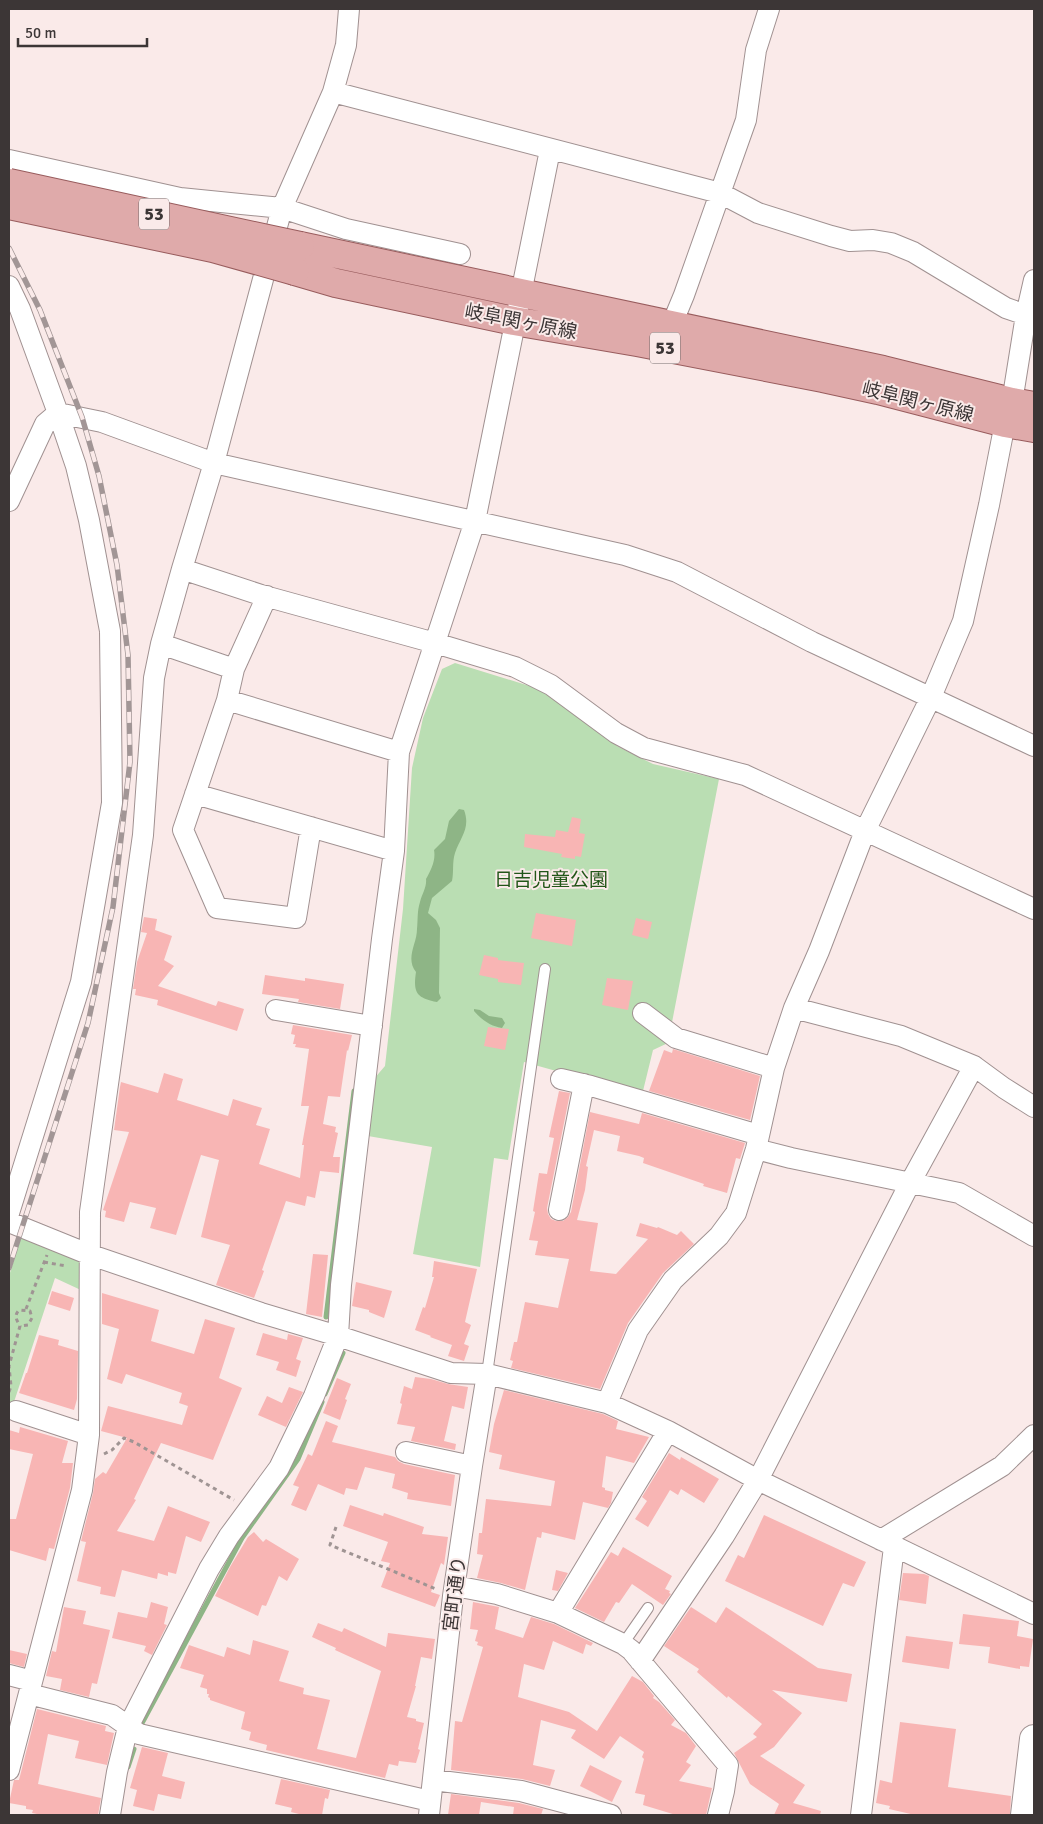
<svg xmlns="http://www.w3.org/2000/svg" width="1043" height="1824" font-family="Signika,'Noto Sans JP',sans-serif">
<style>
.green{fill:#badeb3}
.water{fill:#8eb586}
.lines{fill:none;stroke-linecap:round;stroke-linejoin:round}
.stream{stroke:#8eb586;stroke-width:5}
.building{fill:#f8b5b4}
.lane-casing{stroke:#a09191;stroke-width:12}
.street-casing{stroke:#a09191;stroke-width:22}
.secondary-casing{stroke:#a09191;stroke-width:30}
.primary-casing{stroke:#985c5d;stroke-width:30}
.path{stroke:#9f9493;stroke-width:3;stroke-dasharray:4 4;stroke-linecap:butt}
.lane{stroke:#fff;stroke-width:10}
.street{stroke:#fff;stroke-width:20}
.secondary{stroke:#fff;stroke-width:28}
.primary{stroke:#dfaaaa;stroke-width:28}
.rail-casing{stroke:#a29696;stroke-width:5.5}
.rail{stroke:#faeae9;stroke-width:4;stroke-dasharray:11;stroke-linecap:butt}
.primary-bridge-casing{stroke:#985c5d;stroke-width:30;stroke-linecap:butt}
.primary-bridge{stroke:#dfaaaa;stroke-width:28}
.labels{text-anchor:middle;stroke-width:4;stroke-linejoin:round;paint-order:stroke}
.shield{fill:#faeae9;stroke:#756c6c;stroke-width:1}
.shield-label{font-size:18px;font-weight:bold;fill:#3c3636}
.street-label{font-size:19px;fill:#3c3636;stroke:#faeae9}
.park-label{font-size:19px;fill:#225618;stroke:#faeae9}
</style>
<rect width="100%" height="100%" fill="#faeae9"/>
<path class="green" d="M455,663l81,25 32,19 49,39 36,18 66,15 -51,264 -15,7 -11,45 -118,-33 -16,98 -14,-2 -14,109 -67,-13 19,-107 -64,-11 5,-56 12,-14 18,-157 9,-141 11,-50 19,-49z
M22,1234l64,25 -3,32 -28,-13 -46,139v-141z"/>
<path class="water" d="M459,809l5,1c7,18 -4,28 -9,43 -3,9 -1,19 -3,28l-20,17 -4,15 8,7 4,8 -1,65 2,5 -4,4c-21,-4 -24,-10 -21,-30 -11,-14 1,-28 1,-43 1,-9 0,-18 3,-27 2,-8 7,-15 6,-23 5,-9 10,-19 8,-29l11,-11 4,-18z
M474,1009l6,1 9,6 13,2 3,5 -3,5c-12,-2 -20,-8 -28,-17z"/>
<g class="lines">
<path class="stream" d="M326,1317l28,-226
M325,1394l18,-41
M141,1725l101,-187 56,-79 24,-57
M128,1767l6,-18"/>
</g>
<path class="building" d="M572,817l9,2 -2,14 6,1 -4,23 -6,-1v3l-14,-2 1,-3 -38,-7 1,-13 30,3 1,-7 12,2z
M536,913l40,7 -4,26 -41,-8z
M144,917l13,2 -2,11 17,6 -8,24 10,6 -16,20 58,20 2,-5 26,8 -7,22 -80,-26 1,-5 -23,-5 1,-6h-3l4,-27 10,-29 -6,-1z
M636,918l16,4 -4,17 -16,-4z
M484,955l14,3v2l26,3 -3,22 -23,-3v-3l-19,-4z
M265,975l40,6v-3l39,6 -4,25 -42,-7 1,-3 -37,-5z
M607,978l26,3 -5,29 -26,-5z
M293,1025l59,10 -4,16 -1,-1 -7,47 -12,-1 -5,28 13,3 -1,5 3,1 -5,24h7l-1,16 -19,-2 -5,27 -8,-2 -2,10 -19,-5 -24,69 2,1 -10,27 -38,-13 14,-40 -29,-8 18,-77 -18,-5 -25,80 -26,-7 6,-20 -26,-6 -6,20 -19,-5 1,-6 -3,-1 26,-78 -15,-2 6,-43 1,-5 37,11 6,-20 19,6 -6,21 51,16 5,-17 29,9 -6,17 14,4 -11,35 41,14 4,-33h-2l7,-39h-8l8,-57 -14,-2 1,-3h-3l2,-9 -4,-1z
M488,1027l21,2 -4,21 -21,-4z
M673,1049l87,27 -10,44 -101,-29 15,-41 8,3z
M559,1091l11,2 -23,115 1,6 3,5 5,2h7l5,-4 3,-5 19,-100 49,12 3,-11 103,30 -5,16 -4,-1 -9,35 -24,-7 1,-2 -61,-21 1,-5 -5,-2 -22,-5 3,-15 -26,-6 -8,36 2,1 -3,23 -8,30 21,3 -8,48 26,3 32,-35 -12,-3 4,-13 17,5 1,-1 19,8 4,-4 13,13 -31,29 -35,50 -28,66 -89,-21 2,-7 -3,-1 4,-18h3l8,-40 33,6 11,-49 -34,-4 3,-14 -9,-1 6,-28 -2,-1 6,-38 8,1 7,-36 -5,-1z
M313,1254l15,1 -6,62 -16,-3z
M434,1261l43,8 -12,53 6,3 -7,19 5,2 -5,15 -16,-5 4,-11 -22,-8 1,-1 -16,-6 8,-23 2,1 9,-31h-2z
M356,1282l36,9 -8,27 -15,-6v-2l-17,-4z
M52,1291l22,7 -4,13 -22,-7z
M102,1293l57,17 -8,31 43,13 11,-35 30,9 -16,50 23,10 -29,72 -52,-17 -27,56 2,1 -19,31 37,10 14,-35 42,16 -9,20 -15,-6 -10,38 -8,-2v4l-10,-3 -1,6 -35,-9 -7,27 -15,-3 1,-7 -24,-6 9,-39 -5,-1 12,-48 2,-14 8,-7 3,2 21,-36 -26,-7 7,-25 74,19 6,-19 -9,-3 3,-10 -56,-19 -4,10 -15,-5 12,-50 -17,-5z
M263,1333l24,7 1,-6 15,4 -7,21 5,2 -5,16 -20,-7 3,-8 -23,-7z
M39,1335l20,5 -1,5 20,6 -1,48 -3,11 -55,-17 7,-20h1z
M415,1377l16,2 17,5 20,3 -4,22 -12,-3 -8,35 12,3 -1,6 -44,-9 4,-14 -18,-3 5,-20 -2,-1 4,-17 8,3z
M337,1378l14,6 -6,15 2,1 -7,20 -17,-7z
M289,1387l14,5 -17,35 -28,-12 9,-19 15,7z
M504,1390l99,24 15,7 -2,8 33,8 -15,26 -28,-7 -4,31 3,1v2l8,2 -2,11 -3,5 -25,-6 -8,38 -33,-8 -1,6 -4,-1 -12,53 -24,-7 -24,-5 6,-23 -6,-1 2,-21h3l4,-34 65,7 4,-25 -56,-12 3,-14 -13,-3 5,-28z
M326,1421l12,5 -6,16 63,15 3,4 6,3 51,11 -4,31 -44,-7 1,-6 -16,-5 3,-14 -30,-7 -8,23 -11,-2 -2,7 -26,-11 -12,27 -15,-6 8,-18 -6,-2 15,-31 4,2z
M20,1427l48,14 -6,22h11l-3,25 -16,61 -5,-1 -3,13 -37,-11v-31h7l17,-65 -24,-5v-19l10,3z
M669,1453l11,7 1,-3 38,22 -15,24 -23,-14 -3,6 -8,-5 -22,37 -13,-8 12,-18 -5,-4z
M350,1505l33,11 1,-3 40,14 -2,7 26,3 -4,28 -3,-2 -10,29 9,3 -5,12 -54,-20 9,-24 -9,-2 7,-19 -45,-16z
M764,1515l102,47 -12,25 -11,-4 -20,43 -98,-45 13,-26 6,3z
M254,1532l9,10 3,-3 33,20 -12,22 -8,-5 -13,30 -4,-1 -4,11 -43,-20 15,-29 18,-30z
M623,1547l49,29 -7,13 5,2 -1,2 2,1 -8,11 -31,-21 -13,19 -3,-1 -12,20 -29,-14 36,-56 7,4z
M556,1570l12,3 -10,18 -6,-1z
M903,1573l21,1 5,2 -3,28 -27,-4z
M151,1602l17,5 -4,17 3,1 -15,30 -8,-4 2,-5 -34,-8 6,-26 29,6z
M473,1602l26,5 -4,22 28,9 8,-21 23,7 39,19 -2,3 -5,-2 -3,10 -30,-13 -9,29 -20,-6 -6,33 51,15 28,19 35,-55 11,6 11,14 -1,2 6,4 16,18 -4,5 15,8 10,13 -10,16 5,3 -12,16 33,7 -6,27h-30l-33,-10 2,-10 -10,-2 9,-34 -2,-2 2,-5 -24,-16 -16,23 -33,-21 5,-8 -35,-10 -8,45 22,5 -5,16 -28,-7 -71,-9 4,-49 7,1 21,-75 -6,-2 1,-3 -3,-1 3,-11 -8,-1z
M64,1607l22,4 -3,13 27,6 -13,54 -5,-1 -3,14 -29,-7 2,-11 -16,-3 6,-25 4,1z
M691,1607l25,16 10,-16 92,61 34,6 -5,28 -75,-12 30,23 -28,34 -14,9 45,29 -12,18 28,8 -1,4h-46l5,-11 -29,-20 -16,-31 23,-16 -4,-3 9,-10 -34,-28 -1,2 -30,-26 2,-3 -35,-23z
M963,1614l56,7 -2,15 16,3 -4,28 -9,-1v3l-32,-6 2,-16 -31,-3z
M318,1623l24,9 2,-4 42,19 2,-14 47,6 -3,20 -11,-2 -6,29h1l-9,31 9,2v2l8,2 -6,26 2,1 -4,13 -17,-2 -1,5 -9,-2 -4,14 -119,-28 1,-5 -18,-5 2,-8 -10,-3 4,-17 -35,-12v-2l-2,-1 1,-3h-2v-5l-7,-2 4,-12 -24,-7 9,-23 35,12 3,-10 23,8 3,-15 36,11 -10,30 25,7 -1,6 27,6 -13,49 39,9 25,-87 -46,-21 1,-2 -24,-11z
M906,1636l47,6 -4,27 -47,-7z
M9,1650l18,4 -3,13 -15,-4z
M37,1709l69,17 -1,5 9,2 -7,32 -32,-7 4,-17 -31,-7 -10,50 63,14 -3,17h-56l-10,-2 1,-3 -7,-1v-3l-17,-3 5,-23h5z
M900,1722l56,7 -8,58 63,9 -1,19h-95l-26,-6 1,-3 -14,-3 4,-23 12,3z
M142,1747l26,6 -6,23 23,6 -4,17 -23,-5 -4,17 -21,-5 4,-16 -7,-2z
M590,1765l32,16 -10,21 -32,-16z
M281,1779l49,11 -2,9 -3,-1 -3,17h-19l-12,-3 1,-4 -17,-4z
M451,1794l68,9 24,6 -2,6h-28l1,-8 -33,-5 -2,13h-31z"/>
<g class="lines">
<defs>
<path id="lane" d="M487,1374l58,-405
M623,1644l25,-36"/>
<path id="street" d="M333,92l387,101 38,20 73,23 19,5 23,-1 18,3 22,9 93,56 20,7
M9,160l171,38 102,10 64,21 114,25
M9,286l11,23 38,104 18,53 13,54 21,111 2,172 -31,179 -72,231
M672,324l12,-29 62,-175 10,-70 13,-41
M1012,402l14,-87 8,-35
M58,413l44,9 112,41 411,92 52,17 135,70 222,104
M9,501l36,-77 13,-11
M182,569l79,26 174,48 80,24 36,18 65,48 28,15 101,27 289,134
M267,596l-33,73 -7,31 -44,130 34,78 79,10 15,-91
M161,644l73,25
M227,700l172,52
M195,794l199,57
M794,1008l107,28 73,30 30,22 30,19
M276,1010l96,16
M643,1013l33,25 98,30
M561,1079l30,7 168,49
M756,1149l35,9 168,35 75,43
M559,1210l25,-126
M9,1222l79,32 173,59 77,23 113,37 36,1 120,29 61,28 90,49 276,134
M607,1403l31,-73 35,-50 46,-44 17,-23 20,-64 18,-81 20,-60 25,-57 46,-120 66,-134 32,-76 26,-116 16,-82
M16,1411l73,24
M406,1452l66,14
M881,1540l121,-74 32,-31
M455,1586l42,8 61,19 65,31 8,6 97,115 -4,26 -6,24
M558,1613l110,-182
M640,1661l84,-125 34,-56 152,-297 64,-117
M9,1675l23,6
M29,1694l83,21 27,19 291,67
M9,1770l73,-280 7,-55 1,-223 53,-377 11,-157 7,-34 21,-75 32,-106 68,-255 51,-116 13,-47 3,-36
M433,1780l88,11 90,24
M110,1815l7,-43 11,-45 81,-158 20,-33 50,-68 35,-72 24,-60 3,-51 41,-346 12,-88 5,-99 76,-231 75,-371
M429,1815l24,-219 19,-130 15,-92
M861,1815l33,-268"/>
<path id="secondary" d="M1025,1815l9,-76"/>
<path id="primary" d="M300,246l583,124 129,32 22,4
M295,271l41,12 178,38 123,21 186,36 55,12 127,33 29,5"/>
</defs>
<use href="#lane" class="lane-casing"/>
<use href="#street" class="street-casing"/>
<use href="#secondary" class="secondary-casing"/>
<use href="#primary" class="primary-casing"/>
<path class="path" d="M44,1262l22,4
M26,1309l21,-54
M9,1392l2,-6 -2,-20 11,-40c-4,-7 -6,-10 -1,-16l11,1 2,7 -4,7 -8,1
M104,1454l8,-4 12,-12 10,4 100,58
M336,1527l-6,18 106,44"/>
<use href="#lane" class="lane"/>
<use href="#street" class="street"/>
<use href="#secondary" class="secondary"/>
<use href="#primary" class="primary"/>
<defs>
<path id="rail" d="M9,248l31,62 42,107 17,59 18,89 11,90 2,107 -17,145 -25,116 -79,245"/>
</defs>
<use href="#rail" class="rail-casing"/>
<use href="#rail" class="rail"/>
<defs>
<path id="primary-bridge" d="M9,183l291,63
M9,205l204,43 82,23"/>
</defs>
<use href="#primary-bridge" class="primary-bridge-casing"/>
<use href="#primary-bridge" class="primary-bridge"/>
</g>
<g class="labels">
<g class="shield">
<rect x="139" y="198.5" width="30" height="31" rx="4"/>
<rect x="650" y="332.5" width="30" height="31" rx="4"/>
</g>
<g class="shield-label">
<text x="154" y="220">53</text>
<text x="665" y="354">53</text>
</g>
<g class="street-label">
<text transform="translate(521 321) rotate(11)" y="7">岐阜関ヶ原線</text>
<text transform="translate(918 401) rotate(14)" y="7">岐阜関ヶ原線</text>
<text transform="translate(454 1594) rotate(-83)" y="7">宮町通り</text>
</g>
<g class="park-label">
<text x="551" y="886">日吉児童公園</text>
</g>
</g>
<rect width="1043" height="1824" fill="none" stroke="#3c3636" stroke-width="20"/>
<path d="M18 38v8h129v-8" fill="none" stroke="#3c3636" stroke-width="2.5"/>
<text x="25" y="38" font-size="15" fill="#3c3636" stroke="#faeae9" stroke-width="4" paint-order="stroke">50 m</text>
</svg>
